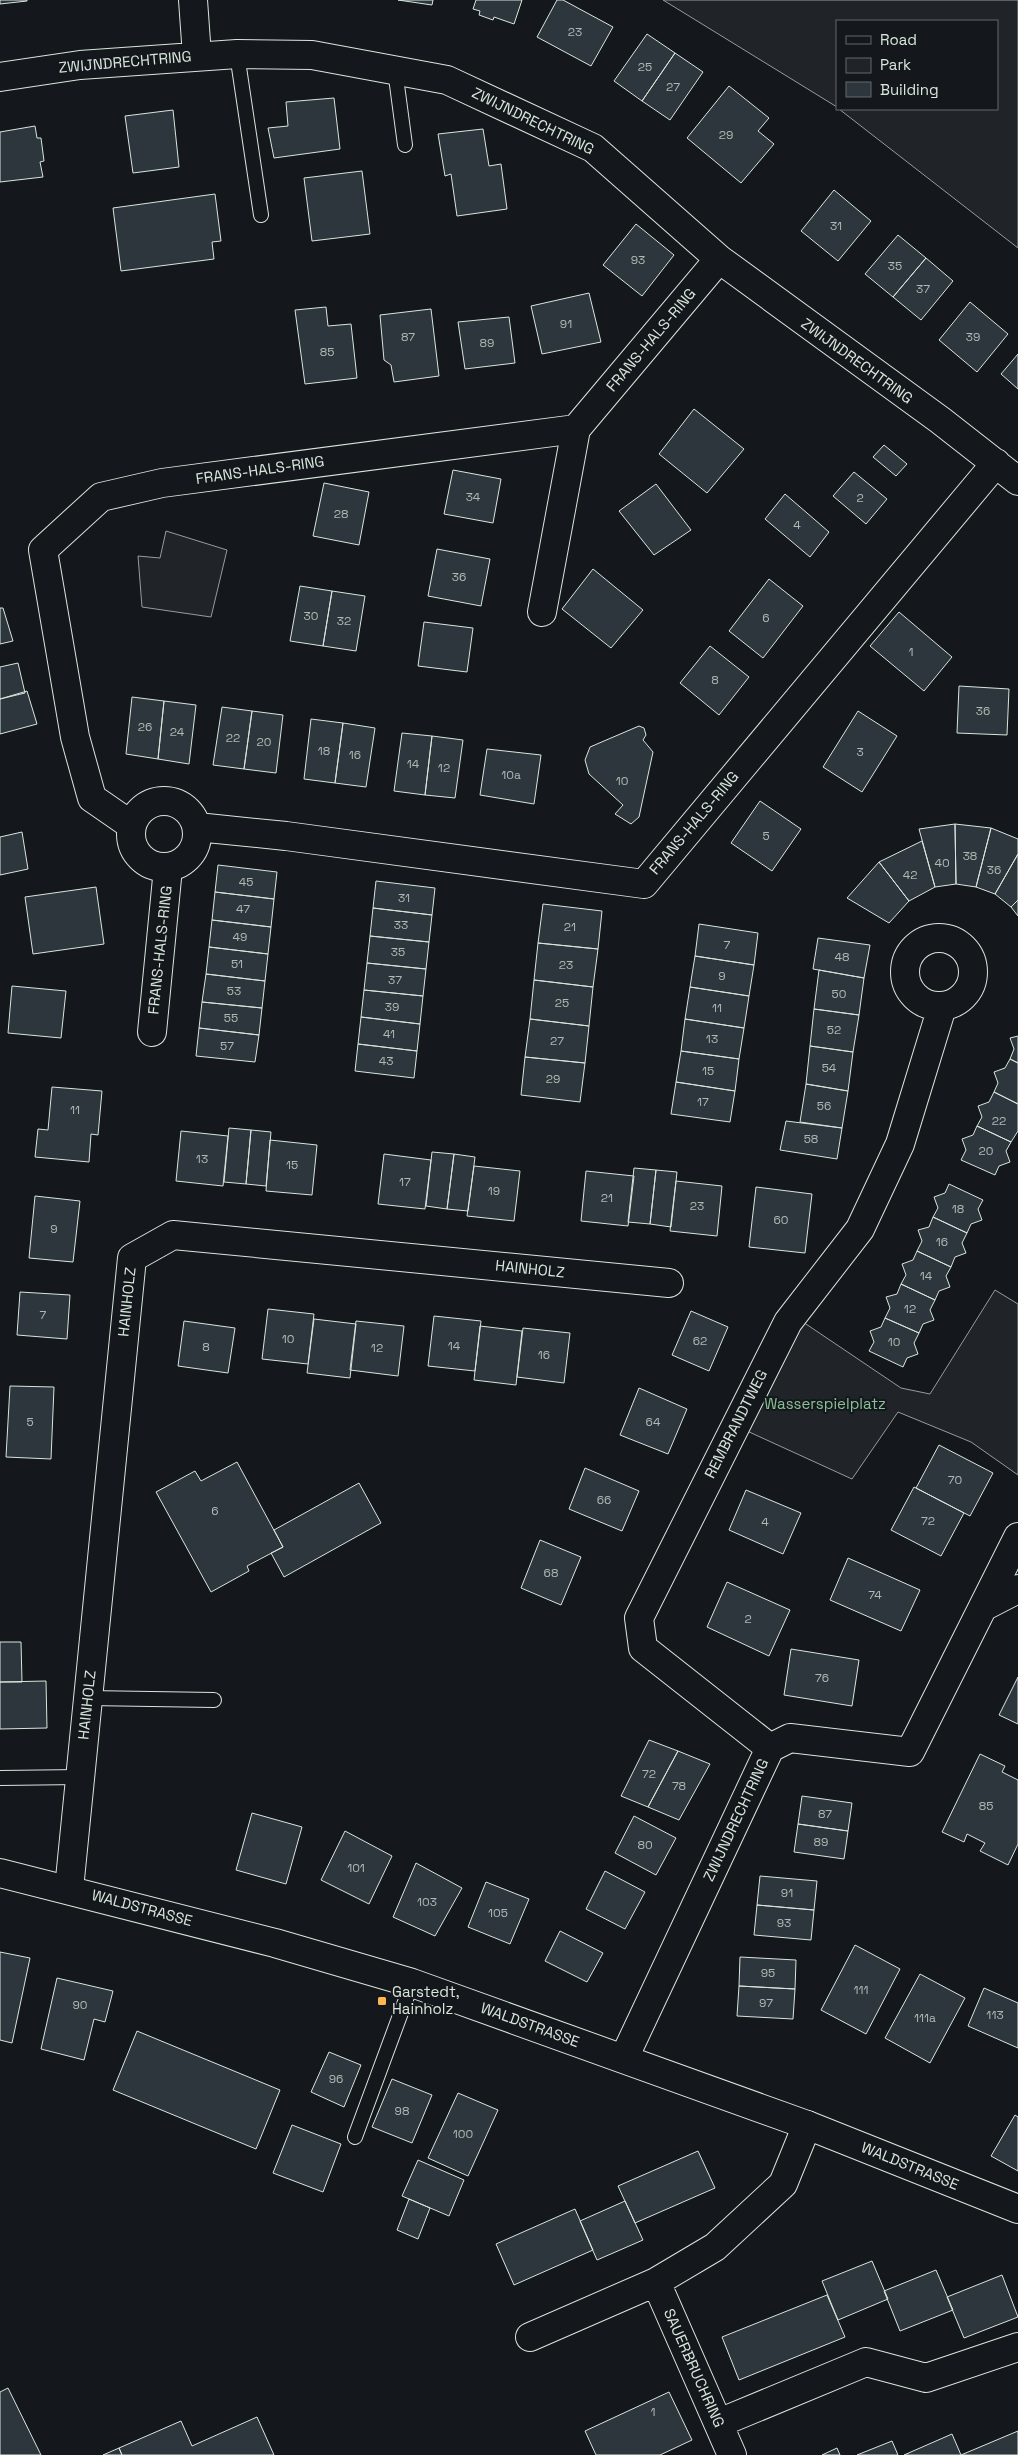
<svg xmlns="http://www.w3.org/2000/svg" width="1018" height="2455" font-family="'Space Grotesk',sans-serif">
<style>
.green{fill:#202428;stroke:#939e99}
.building{fill:#2c363c;stroke:#d8e6dc}
.lines{fill:none;stroke-linecap:round;stroke-linejoin:round}
.lane-casing{stroke:#d8e6dc;stroke-width:16}
.street-casing{stroke:#d8e6dc;stroke-width:30}
.secondary-casing{stroke:#d8e6dc;stroke-width:30}
.lane{stroke:#14181c;stroke-width:14}
.street{stroke:#14181c;stroke-width:28}
.secondary{stroke:#14181c;stroke-width:28}
.poi-dot{fill:#ffb74d;stroke:#14181c;stroke-width:2}
.labels{text-anchor:middle;stroke-width:4;stroke-linejoin:round;paint-order:stroke}
.number-label{font-size:12px;fill:#adbab4}
.street-label{font-size:15px;fill:#d8e6dc;stroke:#14181c}
.park-label{font-size:15px;fill:#8ac095;stroke:#14181c}
.poi-label{font-size:15px;fill:#d8e6dc;stroke:#14181c;text-anchor:start}
</style>
<rect width="100%" height="100%" fill="#14181c"/>
<path class="green" d="M663,0h355v248l-179,-139h158v-88h-160v86z
M166,531l61,19 -16,67 -69,-10 -4,-51 22,2z
M995,1290l23,14v171l-47,-33 -73,-30 -46,67 -105,-48 56,-109 98,66 29,6z"/>
<path class="building" d="M0,0h27v1l-27,3z
M398,0h35l-1,5z
M476,0h46l-8,24 -20,-7 -1,3 -14,-5 1,-4 -7,-2z
M557,0h6l50,27 -22,39 -54,-29z
M647,34l28,19 -33,48 -28,-20z
M675,53l28,19 -33,48 -28,-19z
M729,86l40,32 -11,13 16,13 -33,39 -54,-45z
M334,98l6,51 -66,9 -6,-30 20,-2 -2,-24z
M173,110l6,57 -46,6 -8,-57z
M35,126l2,12h4l3,23 -4,1 3,15 -43,5v-50z
M483,129l6,37 12,-2 6,45 -50,7 -6,-42 -6,2 -7,-42z
M362,171l8,63 -58,7 -8,-63z
M834,190l37,31 -33,40 -37,-30z
M215,194l6,47 -9,1 2,17 -93,12 -8,-63z
M636,224l38,31 -32,41 -39,-31z
M898,235l28,23 -33,39 -28,-23z
M926,258l27,23 -32,39 -28,-23z
M589,293l12,49 -59,12 -11,-48z
M970,302l38,32 -31,38 -38,-32z
M326,307l2,19 23,-2 6,54 -52,6 -10,-74z
M431,309l8,67 -45,6 -3,-17 -7,-5 -4,-45z
M509,317l6,46 -50,6 -7,-47z
M1018,354v35l-17,-15z
M694,409l50,40 -37,44 -48,-39z
M884,445l23,19 -11,12 -23,-19z
M453,470l48,9 -8,44 -49,-9z
M854,472l33,27 -21,25 -33,-28z
M324,483l45,9 -10,53 -46,-9z
M656,484l35,46 -37,25 -35,-44z
M785,494l44,38 -19,25 -45,-38z
M437,549l53,10 -9,47 -53,-10z
M593,569l50,41 -32,38 -49,-39z
M769,579l34,27 -40,52 -34,-27z
M300,586l32,5 -9,55 -33,-5z
M332,591l33,5 -9,55 -33,-5z
M0,608h3l10,33 -13,3z
M899,612l53,45 -28,34 -54,-45z
M424,622l49,6 -6,44 -49,-6z
M710,646l39,31 -30,38 -39,-32z
M18,663l7,30 -25,6v-32z
M959,686l50,3 -2,46 -50,-2z
M27,691l10,33 -37,10v-35z
M132,697l32,4 -6,58 -32,-5z
M164,701l32,4 -7,59 -31,-5z
M222,707l30,4 -8,58 -31,-4z
M252,711l31,4 -7,58 -32,-4z
M858,711l39,25 -35,56 -39,-25z
M311,719l32,4 -8,60 -31,-4z
M343,723l32,5 -9,59 -31,-4z
M639,726l5,2 2,7 -3,5 10,12 -14,65 -8,7 -16,-10 8,-9 -34,-31 -4,-14 5,-13z
M402,733l30,3 -7,59 -31,-4z
M432,736l31,4 -8,58 -30,-3z
M487,749l54,6 -7,49 -54,-9z
M760,801l41,28 -29,42 -41,-28z
M955,824l1,60 -21,3 -16,-58z
M955,824l36,4 -15,59 -20,-3z
M991,828l27,11v15l-23,40 -19,-7z
M22,832l6,37 -28,6v-38z
M922,841l13,46 -26,14 -30,-39z
M1018,854v46l-7,7 -16,-13z
M879,862l30,39 -20,22 -42,-25z
M218,865l59,7 -3,27 -59,-7z
M376,881l59,7 -3,27 -59,-7z
M96,887l8,57 -71,10 -8,-57z
M215,892l59,7 -3,28 -59,-7z
M1018,900v16l-7,-9z
M543,904l59,7 -4,38 -60,-6z
M373,908l59,7 -3,27 -59,-6z
M212,920l59,7 -3,27 -59,-7z
M699,924l59,9 -4,32 -59,-9z
M370,936l59,6 -3,27 -59,-6z
M818,938l52,7 -6,33 -51,-9z
M538,943l60,6 -5,38 -59,-7z
M209,947l59,7 -3,27 -59,-7z
M695,956l59,9 -5,31 -59,-9z
M367,963l59,6 -3,27 -59,-6z
M819,970l45,8 -5,37 -45,-6z
M206,974l59,7 -3,27 -60,-6z
M534,980l59,7 -4,39 -59,-7z
M12,986l54,5 -5,47 -53,-5z
M690,987l59,9 -5,32 -59,-9z
M364,990l59,6 -3,28 -59,-7z
M202,1002l60,6 -3,27 -60,-7z
M814,1009l45,6 -6,37 -43,-6z
M361,1017l59,7 -3,27 -59,-7z
M530,1019l59,7 -4,37 -60,-6z
M685,1019l59,9 -5,31 -58,-8z
M199,1028l60,7 -4,27 -59,-6z
M1018,1036v27l-8,-4 4,-10 -4,-11z
M358,1044l59,7 -3,27 -59,-7z
M810,1046l43,6 -5,39 -42,-7z
M681,1051l58,8 -4,32 -59,-9z
M525,1057l60,6 -5,39 -59,-7z
M1010,1059l8,4v41l-24,-12 4,-9 -4,-11 11,-4z
M676,1082l59,9 -5,31 -59,-8z
M806,1084l42,7 -6,37 -42,-6z
M52,1087l50,4 -4,44 -7,-1 -2,28 -54,-5 3,-28 10,1z
M994,1092l24,12v27l-7,11 -34,-16 5,-9 -4,-11 11,-4z
M786,1121l56,7 -5,31 -57,-9z
M977,1126l34,16 -5,9 4,11 -11,4 -4,9 -34,-15 5,-10 -4,-11 11,-4z
M229,1128l22,2 -5,54 -22,-2z
M251,1130l20,2 -5,54 -20,-2z
M181,1131l47,5 -5,50 -47,-5z
M270,1140l47,5 -5,50 -46,-4z
M432,1152l22,2 -7,55 -21,-3z
M384,1154l47,6 -6,49 -47,-5z
M454,1154l21,3 -7,54 -21,-2z
M474,1166l46,5 -6,50 -47,-5z
M634,1168l22,2 -6,54 -22,-2z
M656,1170l21,2 -6,55 -21,-3z
M586,1171l48,5 -6,50 -47,-5z
M676,1181l46,5 -5,50 -47,-5z
M949,1184l34,16 -5,9 4,11 -11,4 -4,9 -34,-16 5,-9 -4,-11 11,-4z
M756,1187l56,7 -7,59 -56,-6z
M35,1196l45,5 -7,61 -44,-4z
M933,1217l34,16 -5,10 4,10 -11,4 -4,10 -34,-16 5,-10 -4,-11 11,-3z
M917,1251l34,16 -5,9 4,11 -11,4 -4,9 -34,-16 5,-9 -4,-11 11,-4z
M901,1284l34,16 -5,10 4,10 -11,4 -4,9 -34,-15 5,-10 -4,-11 11,-3z
M20,1292l50,3 -3,44 -50,-4z
M268,1309l46,5 -6,50 -46,-5z
M691,1311l37,16 -19,44 -37,-16z
M434,1316l47,5 -6,50 -47,-5z
M885,1318l34,15 -5,10 4,11 -11,4 -4,9 -34,-16 5,-9 -4,-11 11,-4z
M314,1319l42,5 -6,54 -43,-5z
M184,1321l51,7 -7,45 -50,-7z
M356,1321l48,5 -6,50 -48,-6z
M480,1326l42,5 -6,54 -42,-5z
M523,1328l47,5 -6,50 -47,-6z
M10,1386l44,1 -3,72 -45,-2z
M639,1388l48,21 -19,45 -48,-19z
M939,1445l54,28 -23,43 -54,-28z
M237,1462l46,85 -36,19 2,5 -38,21 -55,-100 39,-21 6,10z
M585,1468l54,23 -17,40 -53,-22z
M359,1483l22,40 -97,54 -13,-24 12,-6 -9,-17z
M914,1487l50,26 -23,43 -50,-26z
M746,1490l55,23 -18,41 -54,-24z
M540,1540l41,17 -20,48 -40,-17z
M848,1558l72,32 -19,41 -71,-31z
M727,1582l63,28 -21,46 -62,-29z
M0,1642h21l1,40h-22z
M791,1649l68,11 -7,46 -68,-11z
M1018,1677v47l-19,-9z
M46,1681l1,47 -47,1v-47z
M649,1740l29,11 -30,56 -27,-11z
M678,1751l32,13 -31,56 -31,-13z
M980,1754l25,12 -3,6 16,8v64l-10,21 -28,-14 5,-8 -18,-9 -3,8 -22,-10z
M802,1796l50,7 -4,28 -50,-7z
M252,1813l50,14 -16,57 -50,-14z
M634,1816l42,22 -20,37 -41,-22z
M798,1824l50,7 -4,28 -50,-7z
M345,1831l47,25 -23,48 -48,-24z
M416,1863l46,25 -27,48 -42,-19z
M605,1871l40,21 -20,37 -39,-20z
M760,1876l57,5 -3,29 -57,-5z
M486,1882l43,17 -19,45 -42,-17z
M757,1905l57,5 -3,30 -57,-5z
M560,1931l43,22 -16,29 -42,-21z
M855,1945l45,24 -34,65 -45,-24z
M0,1952l30,6 -18,85 -12,-3z
M740,1957l56,3 -1,29 -56,-3z
M920,1974l45,24 -35,65 -45,-25z
M57,1978l56,13 -8,31 -11,-3 -10,41 -43,-11z
M739,1986l56,3 -2,30 -56,-3z
M984,1988l34,15v45l-50,-22z
M137,2031l143,59 -24,59 -143,-59z
M329,2052l32,13 -17,42 -33,-15z
M392,2079l40,16 -20,48 -40,-16z
M458,2093l40,17 -30,66 -40,-18z
M1015,2115l3,2v54l-27,-15z
M292,2125l49,19 -18,48 -50,-19z
M698,2151l17,37 -80,35 -17,-37z
M418,2160l46,20 -15,36 -47,-20z
M409,2199l21,9 -12,31 -21,-9z
M625,2201l18,39 -46,20 -17,-39z
M575,2209l18,41 -79,35 -18,-41z
M872,2261l16,38 -50,21 -16,-39z
M936,2270l17,40 -53,21 -16,-40z
M1002,2275l16,42 -54,21 -17,-41z
M827,2295l18,42 -106,43 -17,-43z
M8,2388l33,67h-41v-63z
M669,2392l23,48 -32,15h-64l-11,-24z
M257,2417l17,38h-152l-3,-7 62,-27 11,25z
M1018,2431v24h-57z
M952,2434l9,21h-57z
M892,2441l6,14h-41z
M119,2448l3,7h-19z
M837,2448l3,7h-18z"/>
<g class="lines">
<defs>
<path id="lane" d="M237,54l24,161
M395,70l10,75
M88,1698l126,2
M0,1778l80,-1
M355,2137l57,-154"/>
<path id="street" d="M193,0l4,56
M0,77l80,-12 157,-11 75,1 135,25 146,68 126,111 221,161 78,61
M542,612l34,-183
M131 834a33 33 0 1 1 66 0a33 33 0 1 1-66 0Z
M131,825l-39,-27 -17,-61 -32,-187 58,-53 61,-14 414,-54 143,-170
M197,827l89,9 358,48 352,-421
M905 972a34 34 0 1 1 68 0a34 34 0 1 1-68 0Z
M152,1032l16,-164
M983,1607l35,-18
M770,1748l-127,-100 -4,-30 149,-296 72,-93 40,-85 42,-137
M69,1889l63,-631 41,-23 496,48
M624,2058l146,-310 20,-10 120,14 108,-215
M656,2282l76,173
M530,2337l126,-55 59,-35 68,-63 24,-59
M719,2423l147,-61 60,16 92,-31"/>
<path id="secondary" d="M0,1873l275,70 137,40 395,142 211,84"/>
</defs>
<use href="#lane" class="lane-casing"/>
<use href="#street" class="street-casing"/>
<use href="#secondary" class="secondary-casing"/>
<use href="#lane" class="lane"/>
<use href="#street" class="street"/>
<use href="#secondary" class="secondary"/>
</g>
<rect class="poi-dot" x="377" y="1996" width="10" height="10" rx="2.5"/>
<g class="labels">
<g class="number-label">
<text x="575" y="36">23</text>
<text x="645" y="71">25</text>
<text x="673" y="91">27</text>
<text x="726" y="139">29</text>
<text x="836" y="230">31</text>
<text x="638" y="264">93</text>
<text x="895" y="270">35</text>
<text x="923" y="293">37</text>
<text x="566" y="328">91</text>
<text x="408" y="341">87</text>
<text x="973" y="341">39</text>
<text x="487" y="347">89</text>
<text x="327" y="356">85</text>
<text x="473" y="501">34</text>
<text x="860" y="502">2</text>
<text x="341" y="518">28</text>
<text x="797" y="529">4</text>
<text x="459" y="581">36</text>
<text x="311" y="620">30</text>
<text x="766" y="622">6</text>
<text x="344" y="625">32</text>
<text x="911" y="656">1</text>
<text x="715" y="684">8</text>
<text x="983" y="715">36</text>
<text x="145" y="731">26</text>
<text x="177" y="736">24</text>
<text x="233" y="742">22</text>
<text x="264" y="746">20</text>
<text x="324" y="755">18</text>
<text x="860" y="756">3</text>
<text x="355" y="759">16</text>
<text x="413" y="768">14</text>
<text x="444" y="772">12</text>
<text x="511" y="779">10a</text>
<text x="622" y="785">10</text>
<text x="766" y="840">5</text>
<text x="970" y="860">38</text>
<text x="942" y="867">40</text>
<text x="994" y="874">36</text>
<text x="910" y="879">42</text>
<text x="246" y="886">45</text>
<text x="404" y="902">31</text>
<text x="243" y="913">47</text>
<text x="401" y="929">33</text>
<text x="570" y="931">21</text>
<text x="240" y="941">49</text>
<text x="727" y="949">7</text>
<text x="398" y="956">35</text>
<text x="842" y="961">48</text>
<text x="237" y="968">51</text>
<text x="566" y="969">23</text>
<text x="722" y="980">9</text>
<text x="395" y="984">37</text>
<text x="234" y="995">53</text>
<text x="839" y="998">50</text>
<text x="562" y="1007">25</text>
<text x="392" y="1011">39</text>
<text x="717" y="1012">11</text>
<text x="231" y="1022">55</text>
<text x="834" y="1034">52</text>
<text x="389" y="1038">41</text>
<text x="712" y="1043">13</text>
<text x="557" y="1045">27</text>
<text x="227" y="1050">57</text>
<text x="386" y="1065">43</text>
<text x="829" y="1072">54</text>
<text x="708" y="1075">15</text>
<text x="553" y="1083">29</text>
<text x="703" y="1106">17</text>
<text x="824" y="1110">56</text>
<text x="75" y="1114">11</text>
<text x="999" y="1125">22</text>
<text x="811" y="1143">58</text>
<text x="986" y="1155">20</text>
<text x="202" y="1163">13</text>
<text x="292" y="1169">15</text>
<text x="405" y="1186">17</text>
<text x="494" y="1195">19</text>
<text x="607" y="1202">21</text>
<text x="697" y="1210">23</text>
<text x="958" y="1213">18</text>
<text x="781" y="1224">60</text>
<text x="54" y="1233">9</text>
<text x="942" y="1246">16</text>
<text x="926" y="1280">14</text>
<text x="910" y="1313">12</text>
<text x="43" y="1319">7</text>
<text x="288" y="1343">10</text>
<text x="700" y="1345">62</text>
<text x="894" y="1346">10</text>
<text x="454" y="1350">14</text>
<text x="206" y="1351">8</text>
<text x="377" y="1352">12</text>
<text x="544" y="1359">16</text>
<text x="30" y="1426">5</text>
<text x="653" y="1426">64</text>
<text x="955" y="1484">70</text>
<text x="604" y="1504">66</text>
<text x="215" y="1515">6</text>
<text x="928" y="1525">72</text>
<text x="765" y="1526">4</text>
<text x="551" y="1577">68</text>
<text x="875" y="1599">74</text>
<text x="748" y="1623">2</text>
<text x="822" y="1682">76</text>
<text x="649" y="1778">72</text>
<text x="679" y="1790">78</text>
<text x="986" y="1810">85</text>
<text x="825" y="1818">87</text>
<text x="821" y="1846">89</text>
<text x="645" y="1849">80</text>
<text x="356" y="1872">101</text>
<text x="787" y="1897">91</text>
<text x="427" y="1906">103</text>
<text x="498" y="1917">105</text>
<text x="784" y="1927">93</text>
<text x="768" y="1977">95</text>
<text x="861" y="1994">111</text>
<text x="766" y="2007">97</text>
<text x="80" y="2009">90</text>
<text x="995" y="2019">113</text>
<text x="925" y="2022">111a</text>
<text x="336" y="2083">96</text>
<text x="402" y="2115">98</text>
<text x="463" y="2138">100</text>
<text x="653" y="2416">1</text>
</g>
<g class="street-label">
<text transform="translate(125 62) rotate(-5)" y="5">ZWIJNDRECHTRING</text>
<text transform="translate(533 121) rotate(26)" y="5">ZWIJNDRECHTRING</text>
<text transform="translate(651 340) rotate(-50)" y="5">FRANS-HALS-RING</text>
<text transform="translate(857 361) rotate(36)" y="5">ZWIJNDRECHTRING</text>
<text transform="translate(260 470) rotate(-8)" y="5">FRANS-HALS-RING</text>
<text transform="translate(694 823) rotate(-50)" y="5">FRANS-HALS-RING</text>
<text transform="translate(160 950) rotate(-84)" y="5">FRANS-HALS-RING</text>
<text transform="translate(530 1269) rotate(6)" y="5">HAINHOLZ</text>
<text transform="translate(127 1302) rotate(-84)" y="5">HAINHOLZ</text>
<text transform="translate(736 1424) rotate(-63)" y="5">REMBRANDTWEG</text>
<text transform="translate(87 1705) rotate(-84)" y="5">HAINHOLZ</text>
<text transform="translate(736 1820) rotate(-65)" y="5">ZWIJNDRECHTRING</text>
<text transform="translate(142 1908) rotate(15)" y="5">WALDSTRASSE</text>
<text transform="translate(530 2025) rotate(20)" y="5">WALDSTRASSE</text>
<text transform="translate(910 2166) rotate(22)" y="5">WALDSTRASSE</text>
<text transform="translate(694 2368) rotate(66)" y="5">SAUERBRUCHRING</text>
</g>
<g class="park-label">
<text x="825" y="1409">Wasserspielplatz</text>
</g>
<g class="poi-label">
<text x="392" y="1997">Garstedt,<tspan x="392" dy="17">Hainholz</tspan></text>
</g>
</g>
<rect x="836" y="20" width="162" height="90" fill="#14181c" stroke="#626a69"/>
<rect x="846" y="36" width="25" height="8" fill="#14181c" stroke="#626a69"/>
<text x="880" y="45" font-size="15" fill="#d8e6dc">Road</text>
<rect x="846" y="58" width="25" height="15" fill="#202428" stroke="#626a69"/>
<text x="880" y="70" font-size="15" fill="#d8e6dc">Park</text>
<rect x="846" y="82" width="25" height="15" fill="#2c363c" stroke="#626a69"/>
<text x="880" y="95" font-size="15" fill="#d8e6dc">Building</text>
</svg>
